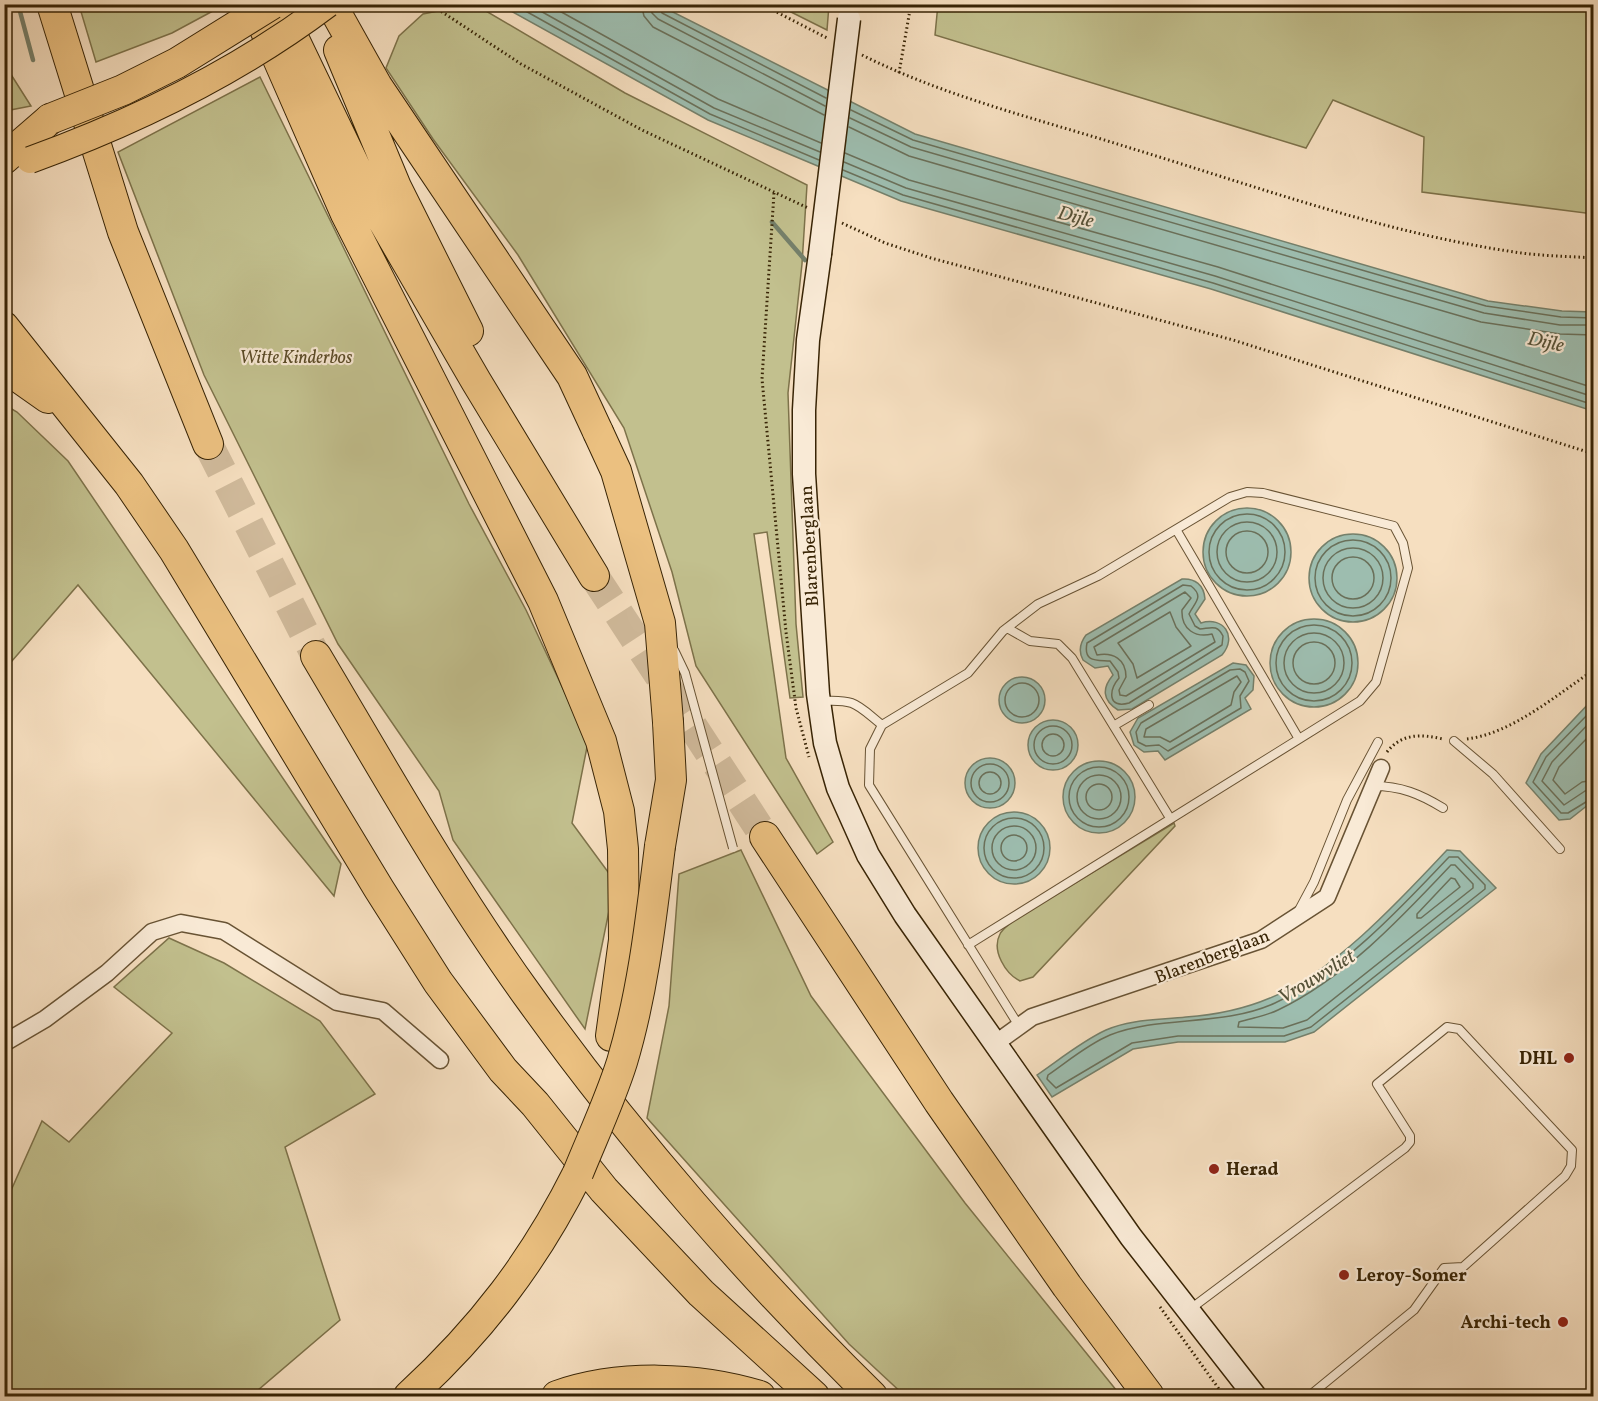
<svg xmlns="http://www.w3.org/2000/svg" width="1598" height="1401" font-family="Vollkorn,serif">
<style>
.green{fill:#c2c08e;stroke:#7d724a;stroke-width:1.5}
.water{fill:#9dbdaf;stroke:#75806b;stroke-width:1.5}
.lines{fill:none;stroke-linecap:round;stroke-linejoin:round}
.shore{stroke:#6a705a;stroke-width:1.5}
.stream{stroke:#75806b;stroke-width:4.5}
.highway-tunnel{stroke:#d0ba9b;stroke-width:30;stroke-dasharray:30 15;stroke-linecap:butt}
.lane-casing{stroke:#685334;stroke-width:10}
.street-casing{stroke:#685334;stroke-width:19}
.secondary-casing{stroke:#382405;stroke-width:25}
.highway-casing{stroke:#382405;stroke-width:32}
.path{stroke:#382405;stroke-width:3;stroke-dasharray:1.5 3;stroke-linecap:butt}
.lane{stroke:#f9ead6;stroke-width:8}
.street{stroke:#f9ead6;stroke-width:16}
.secondary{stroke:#f9ead6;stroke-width:22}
.highway{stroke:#ebc080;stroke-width:30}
.lane-bridge-casing{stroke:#685334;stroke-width:10;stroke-linecap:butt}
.secondary-bridge-casing{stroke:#382405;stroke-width:25;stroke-linecap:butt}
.primary-bridge-casing{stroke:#382405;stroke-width:28;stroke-linecap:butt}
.highway-bridge-casing{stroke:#382405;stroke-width:32;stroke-linecap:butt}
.lane-bridge{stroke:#f9ead6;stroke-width:8}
.secondary-bridge{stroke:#f9ead6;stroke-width:22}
.primary-bridge{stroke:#ebc080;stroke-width:26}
.highway-bridge{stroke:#ebc080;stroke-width:30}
.poi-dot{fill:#8f2418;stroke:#f9ead6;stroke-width:2}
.labels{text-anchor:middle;stroke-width:4.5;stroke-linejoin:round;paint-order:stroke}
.park-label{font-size:18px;font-style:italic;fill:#5a4b27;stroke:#f9ead6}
.street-label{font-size:18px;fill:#382405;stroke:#f9ead6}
.poi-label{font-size:18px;font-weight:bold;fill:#382405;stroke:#f9ead6;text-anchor:end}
.water-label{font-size:20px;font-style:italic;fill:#565238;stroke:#f9ead6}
</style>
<rect width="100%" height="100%" fill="#f6dfc0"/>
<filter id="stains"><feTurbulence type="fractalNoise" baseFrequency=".00333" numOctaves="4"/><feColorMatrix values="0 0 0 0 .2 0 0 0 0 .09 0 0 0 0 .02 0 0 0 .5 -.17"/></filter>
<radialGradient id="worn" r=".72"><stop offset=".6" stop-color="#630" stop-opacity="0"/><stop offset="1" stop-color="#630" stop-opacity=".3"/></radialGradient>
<path class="green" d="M938,4l655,1v209l-171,-22 2,-55 -91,-37 -27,48 -371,-113z
M79,5v-1l145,1 -52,28 -76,29z
M777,5h52l-2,25z
M448,9l38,2 139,82 182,92 -5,79 -14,129 8,231 7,73 -13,1 -23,-166 -13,2 32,224 47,84 -16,12 -121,-188 -24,-94 -48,-144 -106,-173 -85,-116 -47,-71 13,-32 24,-22z
M5,65l26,41 -26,5z
M260,77l209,427 57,106 62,132 -16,81 39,53 1,20 -27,133 -132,-189 -14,-49 -101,-147 -134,-269 -86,-223z
M5,405l12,7 51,49 273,403 -7,32 -256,-311 -73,84z
M1174,823l1,3 -142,151 -13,4c-14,-7 -29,-30 -20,-47 2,-5 10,-10 14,-14z
M741,850l70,146 154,207 156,193h-216l-56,-52 -202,-226 22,-112 10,-132z
M169,938l55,25 96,58 55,73 -90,53 55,173 -89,76h-246v-192l37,-83 27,21 103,-109 -58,-46z"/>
<path class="water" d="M500,5h159l256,129 573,167 74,10 31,1v99l-382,-122 -310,-88 -193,-81z
M1203 552a44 44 0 1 1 88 0a44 44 0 1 1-88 0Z
M1309 578a44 44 0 1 1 88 0a44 44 0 1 1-88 0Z
M1182,579c13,-1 22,6 23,20l-10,15 6,9c22,-7 37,13 21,32l-90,54 -14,1c-16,-10 -16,-22 -5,-35l-5,-9 -13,2 -12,-8c-5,-9 -3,-17 3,-25z
M1270 663a44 44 0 1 1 88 0a44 44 0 1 1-88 0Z
M1233,663l13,2 8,11 -1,14 -8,8 6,11 -86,51 -7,-9 -14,1 -10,-7 -4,-13 8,-14z
M999 700a23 23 0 1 1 46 0a23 23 0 1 1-46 0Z
M1593,699v102l-23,18 -11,1 -33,-37 15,-29z
M1028 745a25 25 0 1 1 50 0a25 25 0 1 1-50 0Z
M965 783a25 25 0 1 1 50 0a25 25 0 1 1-50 0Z
M1063 797a36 36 0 1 1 72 0a36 36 0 1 1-72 0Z
M978 848a36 36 0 1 1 72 0a36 36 0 1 1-72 0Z
M1447,850l13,1 36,37 -182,144 -29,10h-107l-45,7 -81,48 -15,-22c22,-15 45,-34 69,-45 24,-11 54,-10 80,-13 29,-2 58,-8 84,-19 62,-24 132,-100 177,-148z"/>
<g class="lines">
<path class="shore" d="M513,4l197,110 109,46
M528,4l186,104 106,44
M547,4l171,95 103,44
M641,4l3,12 9,11 171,88
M650,4l2,9 6,6 167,87
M658,4l4,9 164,85
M851,110l62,30 573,166 75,11 33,1
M850,118l61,29 573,166 76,12h34
M849,127l60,29 572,166 79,12 34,1
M845,153l64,27 309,87 376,121
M844,162l62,26 309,88 379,121
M843,170l60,25 310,88 381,122
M1209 552a38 38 0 1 1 76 0a38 38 0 1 1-76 0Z
M1217 552a30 30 0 1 1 60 0a30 30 0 1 1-60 0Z
M1226 552a21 21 0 1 1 42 0a21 21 0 1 1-42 0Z
M1315 578a38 38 0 1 1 76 0a38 38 0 1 1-76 0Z
M1323 578a30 30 0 1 1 60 0a30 30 0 1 1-60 0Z
M1332 578a21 21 0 1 1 42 0a21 21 0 1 1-42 0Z
M1183,585l8,1c14,11 3,17 -2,28l6,12 5,3c11,-1 17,-5 23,7l-1,9 -93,58c-22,6 -20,-13 -10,-25l-1,-6 -8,-11c-13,-1 -27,2 -23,-18z
M1185,592l6,6 -9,12c-1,20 14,28 30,24l3,8 -89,54 -6,-1 -1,-5 7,-13c0,-18 -13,-25 -29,-22l-3,-8z
M1170,612l6,15 15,19 -54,32 -4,-14 -15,-21z
M1276 663a38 38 0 1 1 76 0a38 38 0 1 1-76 0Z
M1284 663a30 30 0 1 1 60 0a30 30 0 1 1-60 0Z
M1293 663a21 21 0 1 1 42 0a21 21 0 1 1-42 0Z
M1240,669l5,3 4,9 -9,15 1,12 -73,43 -9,-6 -13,1 -8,-4 -2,-10 5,-9 89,-53z
M1237,676l4,6 -7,10 -3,13 -61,37 -10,-5h-16l2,-8z
M1005 700a17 17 0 1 1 34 0a17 17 0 1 1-34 0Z
M1594,708l-48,49 -13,25 28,31h7l26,-16
M1594,718l-42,44 -10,19 22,24 21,-14 9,-2
M1034 745a19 19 0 1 1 38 0a19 19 0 1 1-38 0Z
M1594,731l-35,36 -6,13 12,14 17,-12 12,-2
M1042 745a11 11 0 1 1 22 0a11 11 0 1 1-22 0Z
M971 783a19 19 0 1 1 38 0a19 19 0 1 1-38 0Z
M1069 797a30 30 0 1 1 60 0a30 30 0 1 1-60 0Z
M979 783a11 11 0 1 1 22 0a11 11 0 1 1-22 0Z
M1077 797a22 22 0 1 1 44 0a22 22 0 1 1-44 0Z
M1086 797a13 13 0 1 1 26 0a13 13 0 1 1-26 0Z
M984 848a30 30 0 1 1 60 0a30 30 0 1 1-60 0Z
M992 848a22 22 0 1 1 44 0a22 22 0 1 1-44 0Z
M1001 848a13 13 0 1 1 26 0a13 13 0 1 1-26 0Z
M1449,857h9l27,28v4l-174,138 -27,9h-106l-46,7 -76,45 -9,-9 1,-4c19,-13 40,-31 62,-40 51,-20 112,-8 165,-32 65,-30 125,-94 174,-146z
M1451,865h4l18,19v4l-166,132 -24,8 -45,-1 1,-5c13,-4 27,-6 39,-12 67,-32 123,-92 173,-145z
M1451,878l4,1 5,8 -39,31h-4v-4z"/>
<path class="stream" d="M18,4l15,56
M800,5l16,-1
M772,222l33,38"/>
<path class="highway-tunnel" d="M208,444l108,212
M594,576l171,261"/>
<defs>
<path id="lane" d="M1177,531l122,208
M1007,628l23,13 28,3 14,14 98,160
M821,701c35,-2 35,3 61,24l86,-52 35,-42 35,-27 60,-28 132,-79 17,-5 16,1 131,33 9,17 5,25 -32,114 -16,19 -392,244
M882,725l-12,24 -1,36 150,241
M1115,725l34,-20
M1454,741l39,33 67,75
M1373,786c28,0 47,8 70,22
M1298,912l16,-30 33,-82 31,-58
M1189,1310l216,-162 5,-6v-6l-33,-52 70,-57 12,2 113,121 -1,16 -6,10 -102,91 -19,1 -30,42 -105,86"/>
<path id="street" d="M4,1043l41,-24 62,-46 45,-41 29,-9 43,8 113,71 46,9 57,49
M996,1043l36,-26 229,-77 66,-43 54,-129"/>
<path id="secondary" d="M820,254l-12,86 -4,70v64l14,220 7,49 13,45 30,67 37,60 226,322 124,159"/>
<path id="highway" d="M52,4l71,228 85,212
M254,4l92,210 197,387 58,140 18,70 4,38 1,91 -13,96
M277,4l94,196 105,181 118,195
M331,4l46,82 195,290 26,56
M339,50l57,137 72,144
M4,159l46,-40
M4,327l125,157 45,66 205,339 59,93 65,88 32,34 69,86 97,103 113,103
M4,367l44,31
M316,656c69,116 136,235 215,344 99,138 220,277 341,396
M765,837l174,265 128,184 82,110
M660,846l11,-66 -3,-58
M409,1396c72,-66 125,-135 169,-223
M557,1396c62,-22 141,-19 203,0"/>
</defs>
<use href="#lane" class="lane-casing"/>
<use href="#street" class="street-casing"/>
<use href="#secondary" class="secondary-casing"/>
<use href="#highway" class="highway-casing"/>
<path class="path" d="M430,4l91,60 121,66 166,78
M761,4l68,35
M862,55c84,42 176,64 265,92 125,38 251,84 381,104 28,5 57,5 86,7
M899,73l12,-69
M774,193l-12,186 24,253 10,76 13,49
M842,223l43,20 46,15 302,82 361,114
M1467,739c46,-6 89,-44 127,-69
M1387,752c15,-19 34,-18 56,-13
M1160,1307l64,89"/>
<use href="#lane" class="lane"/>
<use href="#street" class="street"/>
<use href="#secondary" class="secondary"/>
<use href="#highway" class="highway"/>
<defs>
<path id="lane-bridge" d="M674,650l11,23 48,175"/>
<path id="secondary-bridge" d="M820,254l29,-235"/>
<path id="primary-bridge" d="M30,160c105,-38 208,-88 298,-156"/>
<path id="highway-bridge" d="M50,119l73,-29 54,-27 95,-59
M598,432l18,39 44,152 8,99
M578,1173c15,-37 32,-73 44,-111 21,-70 29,-143 38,-216"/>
</defs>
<use href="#lane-bridge" class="lane-bridge-casing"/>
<use href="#secondary-bridge" class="secondary-bridge-casing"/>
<use href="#primary-bridge" class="primary-bridge-casing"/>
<use href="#highway-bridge" class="highway-bridge-casing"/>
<use href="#lane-bridge" class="lane-bridge"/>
<use href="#secondary-bridge" class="secondary-bridge"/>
<use href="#primary-bridge" class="primary-bridge"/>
<use href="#highway-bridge" class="highway-bridge"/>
</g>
<g class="poi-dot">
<circle cx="1569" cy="1058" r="6"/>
<circle cx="1214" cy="1169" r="6"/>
<circle cx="1344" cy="1275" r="6"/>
<circle cx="1563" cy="1322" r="6"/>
</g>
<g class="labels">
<g class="park-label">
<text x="296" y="363">Witte Kinderbos</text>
</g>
<g class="street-label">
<text transform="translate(809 546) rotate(-93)" y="6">Blarenberglaan</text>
<text transform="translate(1212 956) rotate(-21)" y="6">Blarenberglaan</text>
</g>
<g class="poi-label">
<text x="1557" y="1064">DHL</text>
<text x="1226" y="1175" text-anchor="start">Herad</text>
<text x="1356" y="1281" text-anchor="start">Leroy-Somer</text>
<text x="1551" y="1328">Archi-tech</text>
</g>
<g class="water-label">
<text transform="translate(1076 216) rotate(15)" y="7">Dijle</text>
<text transform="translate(1546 341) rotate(12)" y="7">Dijle</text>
<text transform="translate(1316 976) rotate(-31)" y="7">Vrouwvliet</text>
</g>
</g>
<rect width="1598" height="1401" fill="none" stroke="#f6dfc0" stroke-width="24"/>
<rect x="6" y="6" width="1586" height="1389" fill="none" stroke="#382405" stroke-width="3"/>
<rect x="12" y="12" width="1574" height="1377" fill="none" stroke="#382405" stroke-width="1.5"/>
<rect width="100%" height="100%" filter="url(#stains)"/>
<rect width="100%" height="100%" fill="url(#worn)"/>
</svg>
